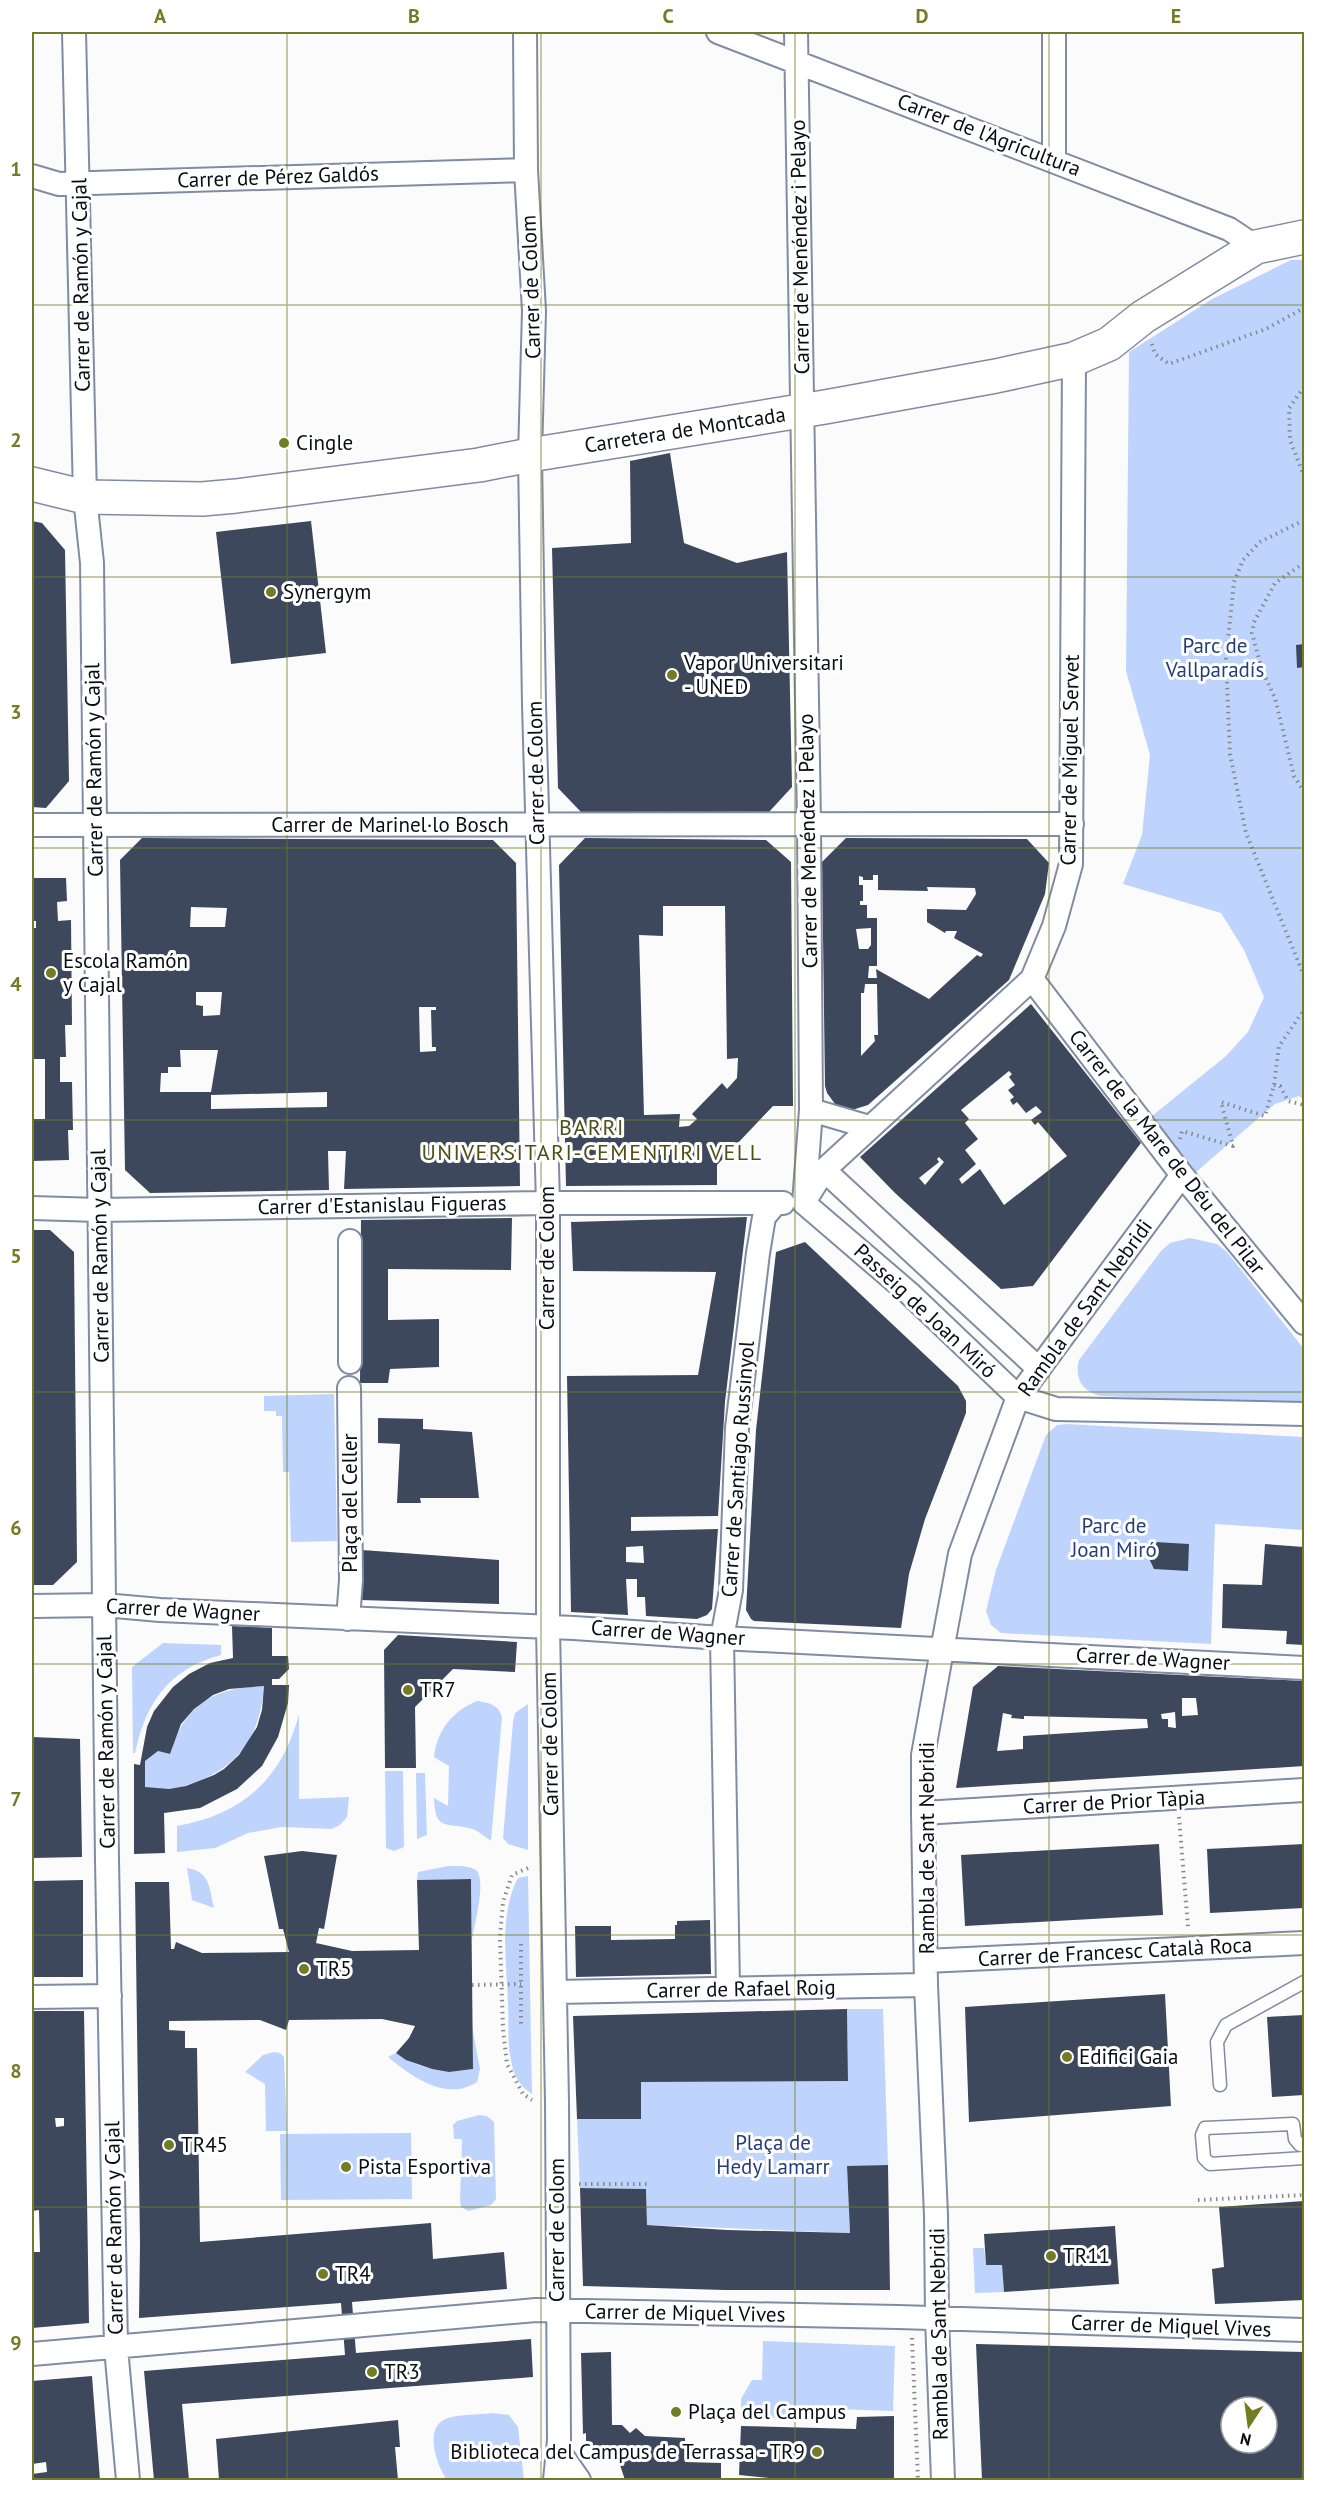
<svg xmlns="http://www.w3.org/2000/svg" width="1336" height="2512" font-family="'PT Sans',sans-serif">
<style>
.green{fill:#bfd4fc}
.building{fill:#3d485d;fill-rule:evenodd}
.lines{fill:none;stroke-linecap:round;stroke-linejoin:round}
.lane-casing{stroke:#808ca3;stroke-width:15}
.street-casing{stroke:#808ca3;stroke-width:26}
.secondary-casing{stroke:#808ca3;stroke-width:36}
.path{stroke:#86888c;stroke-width:4;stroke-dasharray:1.5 4.5;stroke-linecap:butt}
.lane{stroke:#fff;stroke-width:12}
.street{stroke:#fff;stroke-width:22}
.secondary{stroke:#fff;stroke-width:33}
.grid{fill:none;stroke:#737b25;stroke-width:1.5;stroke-opacity:0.55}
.poi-dot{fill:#737b25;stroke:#fff;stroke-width:2}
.labels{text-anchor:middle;stroke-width:6;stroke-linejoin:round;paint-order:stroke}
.street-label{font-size:21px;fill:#080c14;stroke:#fff}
.poi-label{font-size:21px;fill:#080c14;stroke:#fff;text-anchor:start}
.park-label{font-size:21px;fill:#233e7b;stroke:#fff}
.neighbourhood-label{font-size:22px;letter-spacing:1.5px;fill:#4d5117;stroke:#fff}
.neatline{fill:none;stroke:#737b25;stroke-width:2}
.grid-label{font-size:20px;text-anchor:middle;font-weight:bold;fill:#737b25}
</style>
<rect width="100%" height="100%" fill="#fbfbfb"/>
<path class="green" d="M1291,260h13v840l-5,-4 -24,8 -79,68 -44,-56 74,-60 22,-24 16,-35 -20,-47 -23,-37 -98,-29 19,-49 8,-80 -24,-84 3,-319 83,-53z
M1190,1238l27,6 10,8 77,97v53l-8,3 -195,-9c-19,-4 -27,-18 -22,-36l82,-109 9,-8z
M334,1394l3,147 -46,1 -2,-70h-6l-1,-56h-6v-5h-12v-15z
M1067,1424l237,13v93l-89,-6 -4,120 -210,-11 -10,-8 -5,-14 10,-41 50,-135 11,-10z
M163,1643l58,2v10c-52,14 -75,47 -86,98h-2l-1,-86z
M264,1686c-4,48 -22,78 -68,96 -15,6 -36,11 -51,5v-26l13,-10 12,3c15,-51 43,-66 94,-68z
M477,1701c12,2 21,3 25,16l-11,124c-7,-5 -13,-11 -22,-13 -24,-5 -34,2 -35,-30l14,8 1,-40 -15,-9c3,-26 18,-46 43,-56z
M528,1704v146l-20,-6 -5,-6 10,-116 2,-9z
M299,1714v85l50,-2 -2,20 -7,8 -9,4 -49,-2 -34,6 -33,15 -38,4v-26c66,-12 105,-47 122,-112z
M385,1771h18l1,76 -10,4 -8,-3z
M416,1773h9l2,62 -10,4z
M448,1866c8,0 20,-1 28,4 11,10 -2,56 -4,70l-1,-61 -54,1 1,-8z
M187,1868c24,4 22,20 27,40l-22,-8z
M528,1876l4,218c-12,-7 -19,-20 -21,-34 -4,-17 -2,-37 -3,-55 -1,-42 -10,-89 10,-127z
M847,2009h36l5,156 -41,2 3,66 -203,-8 -1,-36 -66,-1 -3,-69h64v-37l207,-1z
M472,2026l8,43 -3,13c-30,20 -65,-5 -89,-25l8,-4c24,16 48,21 77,16z
M274,2052l6,1 4,4 3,74h-21l-1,-47 -20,-12 18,-17z
M479,2115l8,1 7,6 2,77 -5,6 -23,6 -7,-4 -1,-6 2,-62h-8l-1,-14 4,-4z
M411,2133l1,66 -131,1 -1,-66z
M973,2248h11l2,17h16l2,27 -29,1z
M763,2341l132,5 -2,65 -58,-2 -2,11 -92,-4v-17l11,-19h10z
M491,2413l18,2 9,12 6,53h-77c-10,-14 -25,-54 1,-62 13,-4 30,-3 43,-5z"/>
<path class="building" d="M670,453l14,90 53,20 50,-11 5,235 -23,25h-188l-23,-24 -6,-240 79,-5 -1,-82z
M32,521l10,2 23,27 4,231 -23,27 -14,-1z
M311,521l15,132 -95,11 -15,-132z
M1304,644v23l-7,1 -1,-23z
M142,838l351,2 23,23 4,323 -176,3 2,-38h-18l1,39 -179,3 -25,-23 -5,-310zM191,907l36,1 -2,19h-35zM196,992h26l-2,23 -17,1v-10l-7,-1zM419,1007h17v3h-5l1,37h4v4l-16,1zM180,1050h38l-7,42h-51l1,-19h7v-6h13zM327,1092v15l-116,2v-14z
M585,838l181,2 25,22 2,244h-20l-56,59v20l-151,1 -7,-321zM663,906h62l2,153 11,-1 -1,20 -10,11 -5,-6 -30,31 5,5 -8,7 -10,1 1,-13 -36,1 -5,-180 24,1zM670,1143v12h-10v-11z
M846,838l181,1 22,24 -4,31 -36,86 -141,125 -16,5 -11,-2 -6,-4 -8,-11 -2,-7 -3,-224zM873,875h5v15l50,1 -1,-4 48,1 1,6 -10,16 -39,-1v13l18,11 1,-2h11l-3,7 29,16 -2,3 -4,-2 -48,44 -53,-30 1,9h-9l1,-12h8v-48h-10v-13h-7v-4h3v-16h-4v-9l4,1v3h10zM871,928v17l-3,4h-9l-3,-20zM865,984h12l1,51h-4l1,6 -14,15v-63h3z
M32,878h34l1,23 -10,1 1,19 13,-1 1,105h-7l1,32h-6v25h12l1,48h-5l1,30 -37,1v-42h13v-60h-13v-131h4v-7h-4z
M1031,1004l110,139 -108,143 -32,3 -106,-96 -35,-36zM1009,1071l3,3 -3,3 6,8 -7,5 6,7 -4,3 3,5 4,-3 9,11 10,-7 6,6 -11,8 4,5 3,-3 29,34 -63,49 -24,-36 -18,15 -3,-5 17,-15 -11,-14 13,-11 -13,-16 4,-4 -8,-9zM939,1157l5,5 -19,23 -6,-7 20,-16 -2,-3z
M747,1217l-22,185 -7,114 -87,1v14l87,-2 -6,80 -5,6 -10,4 -51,-3 -1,-19h-8v-18h-11l2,36 -57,-3 -4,-236 131,-1 18,-103 -143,-1 -2,-49zM643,1546l1,17 -18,-1v-15z
M512,1218l-1,52 -123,-1v51l51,-1v48l-49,2 -2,14h-28l1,-163z
M32,1230h18l24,22 3,310 -24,23h-21z
M805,1242l153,144 8,15v12l-41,106 -16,55 -8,54 -147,-7 -3,-2 -5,-9 10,-180 20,-178z
M378,1418l45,1v10l49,3 7,66h-59l1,5h-24l3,-59 -22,-1z
M1155,1542l34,2 -1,27 -34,-2 -7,-15z
M1265,1544l39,3v98l-18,-1 1,-13 -65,-3 1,-44 39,1z
M362,1550l137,10v44l-139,-4z
M232,1626l40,2v28h16l1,13 -10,10h-7v6h17l-1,18 -10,34 -16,29 -25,23 -37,19 -36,5 1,40 -31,1v-90l6,1 7,-38 7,-16 19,-24 16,-13 21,-11 23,-5zM264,1686l-2,24 -5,17 -18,28 -15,14 -10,6 -28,11 -17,3 -24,-2v-26l13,-10 12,3 11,-30 13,-15 19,-14 16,-6z
M398,1635l119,7 -2,30 -62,-3 -38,38 1,61h-31l-1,-118z
M998,1666l306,15v85l-348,22 17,-101zM1182,1698h14l2,17 -16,1zM1175,1712l1,16 -8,-1v-8h-6l-1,-5zM1003,1713l9,2 -1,3 13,1v-3l123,3 1,9 -125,8v13l-26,2z
M32,1737l48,2 2,118 -50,1z
M1159,1844l4,71 -198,11 -4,-71z
M1304,1844v64l-94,5 -3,-64z
M302,1851l35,4 -13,74 -5,-1 -5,25 2,-10 36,8 67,-1 -2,-70 54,-1 2,190 -24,3 -17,-3 -26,-9 -10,-7 13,-15 6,-12 -33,-7 -93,1 -3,10 -26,-10 -91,1v9l16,1v17h12l3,194 231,-19 2,36 71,-7 3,37 -155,13 4,51 175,-14 2,38 -351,27 7,76h-35l-10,-109 201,-16 -4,-52 -202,15 1,-74 -5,-362h34l2,67h3l2,-7 26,11 87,-1 -6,-23h-4l-15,-73z
M83,1880v97h-51l1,-96z
M710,1920l1,54 -135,3 -1,-51h36v14l64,-1v-14h2v-4z
M1165,1994l6,112 -202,16 -4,-115z
M847,2009l1,72 -207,1v37h-64l-4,-103z
M32,2011h52l5,312 -57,5v-76h8l-1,-42 -7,1 2,-32h-2zM55,2118h9v8l-8,1z
M1304,2015v80l-32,2 -5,-80z
M888,2165l2,125h-165l-142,-4 -3,-98 66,1 1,36 80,5 123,3 -3,-67z
M1304,2201v99l-89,4 -3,-35 12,-2 -5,-60z
M1115,2226l4,58 -115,8 -2,-27h-16l-2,-31z
M976,2344l328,8v128h-322zM1231,2407h36v36h-36z
M611,2352l1,73h10l8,8 6,-5 9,8 40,2v24l36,1v17h-96l-5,-15 -9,-9 -12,-7 -13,-2v-14l-3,1 -2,-81z
M92,2376l8,104h-68v-6l15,-2 -1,-10 -14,2v-83z
M894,2416v64l-125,-2 -30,-3 2,-49 115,3 1,-12z
M398,2420l2,27h-5l3,33h-179l-3,-41z"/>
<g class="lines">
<defs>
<path id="lane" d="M1220,2085l-3,-43 9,-17 78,-43
M1304,2146l-4,-1 -5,-6 -2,-15 -88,4 -3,7 2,23 6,6 94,-6"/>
<path id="street" d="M74,32l11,465 7,66 15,1297 9,488 12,132
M525,32l1,138 8,141 -4,144 4,249 14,499v424l9,475 2,338 -4,40
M718,32l511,197 27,18
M796,32l13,791 2,287 -7,93
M1054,161v-129
M32,176l27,8 467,-14
M32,825l1040,-1
M1032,979l150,196 122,148
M811,1110l58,17
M824,1170l215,199
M806,1199l18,-29 208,-191 22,-53 17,-62 3,-505
M804,1203l105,90 109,104 38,12 248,5
M32,1208l67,2 449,-7h235
M350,1241v121
M32,1606l72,-1 56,5 414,18 148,10 582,30
M348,1619l3,-39 -2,-192
M923,1813l381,-23
M926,1961l378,-18
M728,1989l-6,-351 9,-48 6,-162 21,-175 6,-36 11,-13
M556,1992l370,-7
M32,1997l78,-1
M32,2354l504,-44 362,7 406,13
M558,2450l21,30
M943,2480l-6,-162 -1,-103 -10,-230 -3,-172v-58l19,-105 18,-96 58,-157 164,-222"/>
<path id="secondary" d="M32,484l53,13 117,2 34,-3 243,-31 51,-10 295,-48 171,-31 78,-17 35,-15 34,-27 113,-70 48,-10"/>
</defs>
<use href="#lane" class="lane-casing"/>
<use href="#street" class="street-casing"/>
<use href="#secondary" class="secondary-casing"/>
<path class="path" d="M1152,344l3,10 14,10 97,-35 38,-21
M1304,387l-15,21 1,32 14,36
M1304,520l-44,22 -17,18 -9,22 -8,76 4,96 16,79 58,143
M1304,563l-29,20 -21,39 -2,11 10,37 13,28 19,78 10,16
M1274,1085l6,1 8,15 16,4
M1180,1139l2,-8 51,15 -12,-44 44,14 9,-31 5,-39 25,-36
M1179,1817l9,110
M528,1868l-16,7 -9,27 -3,35 3,92 4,35 16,30 9,6
M521,1944v83
M472,1985l49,-1
M579,2184h69
M1198,2200l106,-5
M912,2338l6,142"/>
<use href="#lane" class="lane"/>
<use href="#street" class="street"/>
<use href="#secondary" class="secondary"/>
</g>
<path class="grid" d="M287,32v2448M541,32v2448M795,32v2448M1049,32v2448M32,305h1272M32,577h1272M32,848h1272M32,1120h1272M32,1392h1272M32,1664h1272M32,1935h1272M32,2207h1272"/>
<g class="poi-dot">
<circle cx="284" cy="443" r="6"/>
<circle cx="271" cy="592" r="6"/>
<circle cx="672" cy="675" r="6"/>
<circle cx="51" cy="973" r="6"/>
<circle cx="408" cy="1690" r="6"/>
<circle cx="304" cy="1969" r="6"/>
<circle cx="1067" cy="2057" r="6"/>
<circle cx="169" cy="2145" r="6"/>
<circle cx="346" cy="2167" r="6"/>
<circle cx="1051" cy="2256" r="6"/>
<circle cx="323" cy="2274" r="6"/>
<circle cx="372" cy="2372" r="6"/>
<circle cx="676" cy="2412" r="6"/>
<circle cx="817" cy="2452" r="6"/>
</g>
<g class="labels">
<g class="street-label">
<text transform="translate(989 135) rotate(21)" y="7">Carrer de l'Agricultura</text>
<text transform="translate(278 177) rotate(-2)" y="7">Carrer de Pérez Galdós</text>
<text transform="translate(800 247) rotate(-91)" y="7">Carrer de Menéndez i Pelayo</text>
<text transform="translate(81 285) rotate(-91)" y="7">Carrer de Ramón y Cajal</text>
<text transform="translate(531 287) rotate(-92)" y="7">Carrer de Colom</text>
<text transform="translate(685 430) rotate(-9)" y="7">Carretera de Montcada</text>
<text transform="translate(1070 760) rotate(-89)" y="7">Carrer de Miguel Servet</text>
<text transform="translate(94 770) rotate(-91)" y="7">Carrer de Ramón y Cajal</text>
<text transform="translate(536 773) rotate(-91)" y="7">Carrer de Colom</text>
<text x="390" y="832">Carrer de Marinel·lo Bosch</text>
<text transform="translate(808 841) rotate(-91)" y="7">Carrer de Menéndez i Pelayo</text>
<text transform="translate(1167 1152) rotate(52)" y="7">Carrer de la Mare de Déu del Pilar</text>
<text transform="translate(382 1205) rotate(-1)" y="7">Carrer d'Estanislau Figueras</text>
<text transform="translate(100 1256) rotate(-91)" y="7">Carrer de Ramón y Cajal</text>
<text transform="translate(547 1258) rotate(-90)" y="7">Carrer de Colom</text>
<text transform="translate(1085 1308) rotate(-54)" y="7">Rambla de Sant Nebridi</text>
<text transform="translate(925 1311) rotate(43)" y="7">Passeig de Joan Miró</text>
<text transform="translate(738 1469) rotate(-86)" y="7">Carrer de Santiago Russinyol</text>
<text transform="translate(350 1503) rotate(-90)" y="7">Plaça del Celler</text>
<text transform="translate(183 1610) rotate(3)" y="7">Carrer de Wagner</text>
<text transform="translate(668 1633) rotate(4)" y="7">Carrer de Wagner</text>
<text transform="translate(1153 1659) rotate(3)" y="7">Carrer de Wagner</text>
<text transform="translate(106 1742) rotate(-91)" y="7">Carrer de Ramón y Cajal</text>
<text transform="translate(550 1744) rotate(-91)" y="7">Carrer de Colom</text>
<text transform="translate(1114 1802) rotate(-3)" y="7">Carrer de Prior Tàpia</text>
<text transform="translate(927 1848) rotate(-90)" y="7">Rambla de Sant Nebridi</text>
<text transform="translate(1115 1952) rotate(-3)" y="7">Carrer de Francesc Català Roca</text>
<text transform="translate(741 1989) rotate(-1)" y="7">Carrer de Rafael Roig</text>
<text transform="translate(114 2228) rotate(-91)" y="7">Carrer de Ramón y Cajal</text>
<text transform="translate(557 2230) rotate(-90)" y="7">Carrer de Colom</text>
<text transform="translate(685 2313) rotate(1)" y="7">Carrer de Miquel Vives</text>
<text transform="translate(1171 2326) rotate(2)" y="7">Carrer de Miquel Vives</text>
<text transform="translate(939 2334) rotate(-91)" y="7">Rambla de Sant Nebridi</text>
</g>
<g class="poi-label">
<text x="296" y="450">Cingle</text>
<text x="283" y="599">Synergym</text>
<text x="684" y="670">Vapor Universitari<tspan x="684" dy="24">- UNED</tspan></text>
<text x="63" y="968">Escola Ramón<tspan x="63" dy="24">y Cajal</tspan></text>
<text x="420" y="1697">TR7</text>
<text x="316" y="1976">TR5</text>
<text x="1079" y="2064">Edifici Gaia</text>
<text x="181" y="2152">TR45</text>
<text x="358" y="2174">Pista Esportiva</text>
<text x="1063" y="2263">TR11</text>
<text x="335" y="2281">TR4</text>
<text x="384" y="2379">TR3</text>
<text x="688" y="2419">Plaça del Campus</text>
<text x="805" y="2459" text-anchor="end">Biblioteca del Campus de Terrassa - TR9</text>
</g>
<g class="park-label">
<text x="1215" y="653">Parc de<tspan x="1215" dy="24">Vallparadís</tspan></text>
<text x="1114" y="1533">Parc de<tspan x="1114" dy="24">Joan Miró</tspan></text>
<text x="773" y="2150">Plaça de<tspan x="773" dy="24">Hedy Lamarr</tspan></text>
</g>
<g class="neighbourhood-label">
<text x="592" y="1135">BARRI<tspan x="592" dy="25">UNIVERSITARI-CEMENTIRI VELL</tspan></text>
</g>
</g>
<rect width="1336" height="2512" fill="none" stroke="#ffffff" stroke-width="66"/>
<g transform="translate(1249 2425) rotate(193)"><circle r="28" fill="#ffffff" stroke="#9c9ea1" stroke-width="1.5"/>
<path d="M0-4.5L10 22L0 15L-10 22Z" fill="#737b25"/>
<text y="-9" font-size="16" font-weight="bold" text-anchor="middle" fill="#080c14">N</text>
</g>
<rect x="33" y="33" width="1270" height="2446" class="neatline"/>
<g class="grid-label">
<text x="160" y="23">A</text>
<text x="414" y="23">B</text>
<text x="668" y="23">C</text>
<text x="922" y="23">D</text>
<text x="1176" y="23">E</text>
<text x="16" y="176">1</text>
<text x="16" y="447">2</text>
<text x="16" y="719">3</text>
<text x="16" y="991">4</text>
<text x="16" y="1263">5</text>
<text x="16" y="1535">6</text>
<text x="16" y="1806">7</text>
<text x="16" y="2078">8</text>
<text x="16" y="2350">9</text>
</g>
</svg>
